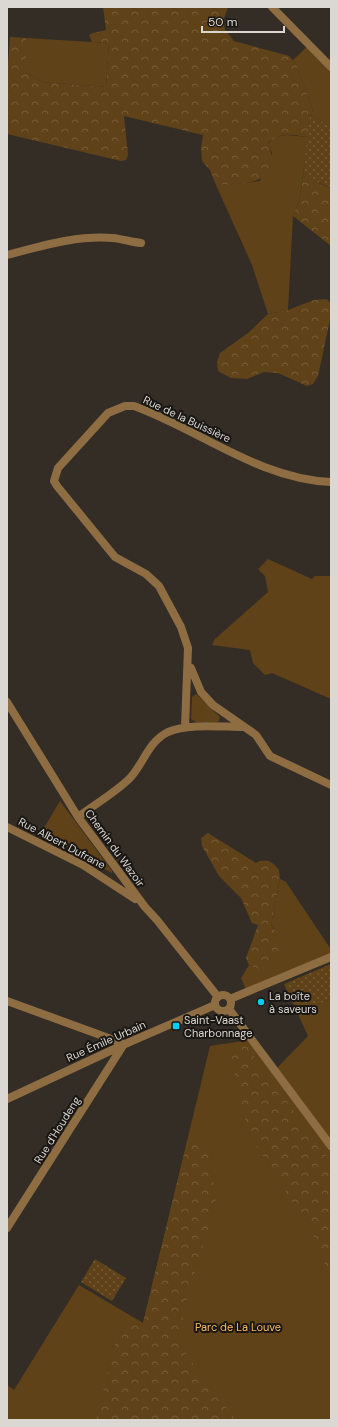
<svg xmlns="http://www.w3.org/2000/svg" width="338" height="1427" font-family="'DM Sans',sans-serif">
<style>
.green{fill:#604219}
.forest{fill:url(#forest-crowns)}
.garden{fill:url(#garden-dots)}
.lines{fill:none;stroke-linecap:round;stroke-linejoin:round}
.minor{stroke:#8e6d43;stroke-width:8}
.tertiary{stroke:#8e6d43;stroke-width:8}
.poi-dot{fill:#07cbf9;stroke:#191613;stroke-width:1.5}
.labels{text-anchor:middle;stroke-width:4;stroke-linejoin:round;paint-order:stroke}
.street-label{font-size:11px;fill:#dbd7d2;stroke:#191613}
.poi-label{font-size:11px;fill:#dbd7d2;stroke:#191613;text-anchor:start}
.park-label{font-size:11px;fill:#fab961;stroke:#191613}
</style>
<defs>
<pattern id="forest-crowns" width="20" height="18" patternUnits="userSpaceOnUse"><rect width="20" height="18" fill="#604219"/><path d="M2 6a3 3 0 1 1 6 0M12 15a3 3 0 1 1 6 0" fill="none" stroke="#765d3a"/></pattern>
<pattern id="garden-dots" width="8" height="8" patternUnits="userSpaceOnUse"><rect width="8" height="8" fill="#604219"/><path d="M2 2h.1M6 6h.1" fill="none" stroke="#765d3a" stroke-width="1.8" stroke-linecap="round"/></pattern>
</defs>
<rect width="100%" height="100%" fill="#332d26"/>
<path class="green" d="M26,38l83,5 -3,44 -64,-5 -16,-10z
M309,45l19,19 3,-6v69l-20,-12 2,-5 -17,-46 -3,-4z
M286,135l22,2 -8,61 -7,18 -5,94 -20,4 -16,-49 -36,-80 21,-1 23,-3 12,-28 -4,-9 6,-7z
M268,559l44,20 3,-3h16v123l-59,-26 -7,2 -12,-12 -3,-13 -38,-5 3,-6 53,-47 -3,-16 -7,-7z
M196,694l23,22 1,2 -2,4h-22l-5,-3 1,-22z
M60,801l52,70v2l-71,-40z
M280,879l6,3 44,66 1,9 -84,35 -6,-14 8,-13 9,4 21,-34 -8,-10z
M331,999v421h-324v-35l7,5 65,-105 64,38 67,-277 33,-5 7,-4 25,33 33,-34 -11,-24z"/>
<path class="forest" d="M103,7h125l-5,14 2,9 9,11 55,15 7,8 17,46 -4,9 -1,18c-16,-2 -28,-6 -40,6 16,42 -23,41 -52,42l-6,-15 -8,-9 -1,-13 2,-13 -79,-19 4,39 -2,5 -5,1 -114,-27v-56l3,-41 16,1v34l16,10 64,5 3,-44 -17,-1 -3,-7 4,-2 13,-3z
M303,176c10,3 17,9 28,12v58l-38,-30 7,-18z
M327,299l4,5v11l-13,61 -5,8 -6,2 -29,-13 -14,-1 -17,7 -16,-1 -13,-7 -1,-9 3,-9 28,-20 20,-19 20,-4 26,-10z
M208,833l48,30c10,-5 16,-2 23,7l1,9 -9,46c2,4 6,6 8,10 7,14 -5,26 -15,33l-6,1 -9,-4 -3,-7 12,-33 -6,-2 -11,-25 -22,-22 -17,-30 -1,-8z
M243,1041l88,121v116l-19,-45 -52,-82 -11,-15 -21,-92z
M187,1142l13,1 9,9 7,50 -30,101 -8,38 22,33 36,46h-140l19,-77 15,-27 13,7z"/>
<path class="garden" d="M311,115l20,12v61l-28,-12 6,-57z
M331,964v35l-34,13 -13,-28z
M95,1259l31,19 -14,23 -31,-19z"/>
<g class="lines">
<path class="minor" d="M7,255c35,-9 70,-20 106,-17 9,1 19,4 28,5
M191,668l10,24 12,13 43,30 14,21 61,29
M7,702l71,115 67,90 12,13 61,77
M185,727l3,-79 -7,-21 -22,-41 -13,-12 -31,-17 -58,-71 -3,-5 4,-13 50,-55 17,-7h9c66,24 125,73 197,76
M78,817c17,-13 37,-24 52,-39 14,-15 18,-36 38,-46 20,-9 54,-5 76,-5
M7,827l76,38 52,34
M7,1001l118,43
M7,1099l118,-55 90,-39
M7,1228l117,-184"/>
<path class="tertiary" d="M272,7l59,60
M215 1003a8 8 0 1 1 16 0a8 8 0 1 1-16 0Z
M230,999l101,-42
M229,1009l102,137"/>
</g>
<g class="poi-dot">
<circle cx="261" cy="1002" r="4"/>
<rect x="172" y="1022" width="8" height="8" rx="2"/>
</g>
<g class="labels">
<g class="street-label">
<text transform="translate(187 419) rotate(25)" y="4">Rue de la Buissière</text>
<text transform="translate(62 843) rotate(28)" y="4">Rue Albert Dufrane</text>
<text transform="translate(115 848) rotate(54)" y="4">Chemin du Wazoir</text>
<text transform="translate(106 1041) rotate(-24)" y="4">Rue Émile Urbain</text>
<text transform="translate(57 1130) rotate(-58)" y="4">Rue d'Houdeng</text>
</g>
<g class="poi-label">
<text x="269" y="1000">La boîte<tspan x="269" dy="13">à saveurs</tspan></text>
<text x="184" y="1024">Saint-Vaast<tspan x="184" dy="13">Charbonnage</tspan></text>
</g>
<g class="park-label">
<text x="238" y="1331">Parc de La Louve</text>
</g>
</g>
<rect width="338" height="1427" fill="none" stroke="#dbd7d2" stroke-width="16"/>
<path d="M202 26v6h82v-6" fill="none" stroke="#dbd7d2" stroke-width="2"/>
<text x="208" y="26" font-size="12" fill="#dbd7d2" stroke="#191613" stroke-width="3" paint-order="stroke">50 m</text>
</svg>
